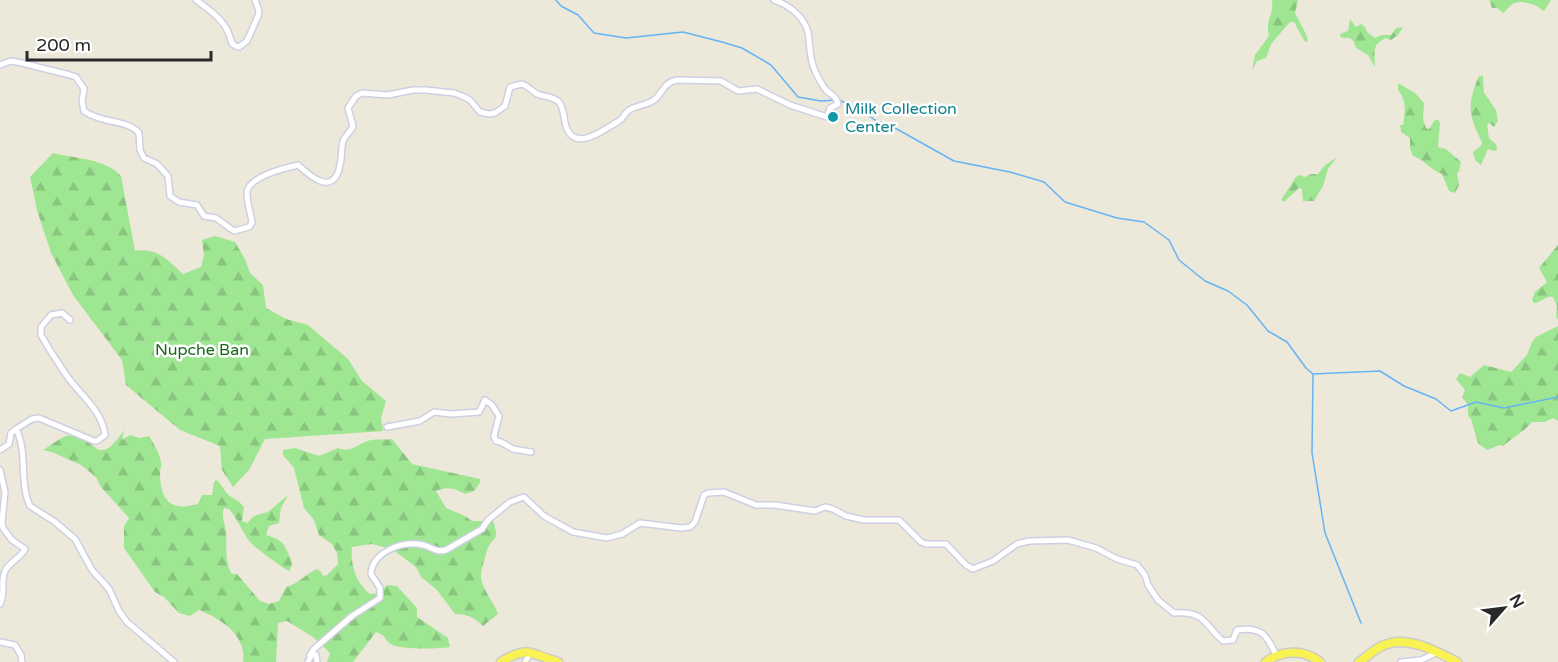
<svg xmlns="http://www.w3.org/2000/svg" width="1558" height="662" font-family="'Varela Round',sans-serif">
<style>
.forest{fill:url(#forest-firs)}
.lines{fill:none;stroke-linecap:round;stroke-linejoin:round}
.stream{stroke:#66b3f5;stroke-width:1.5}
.street-casing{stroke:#cfcfe3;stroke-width:8}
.primary-casing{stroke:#ccc;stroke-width:11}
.street{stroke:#fff;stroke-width:5}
.primary{stroke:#f8f253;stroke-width:8}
.culture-dot{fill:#0f9aa8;stroke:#fff;stroke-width:2}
.labels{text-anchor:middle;stroke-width:5;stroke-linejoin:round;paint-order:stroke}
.culture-label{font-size:16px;fill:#0d838f;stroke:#fff;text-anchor:start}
.park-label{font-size:16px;fill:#176a16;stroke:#fff}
</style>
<defs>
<pattern id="forest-firs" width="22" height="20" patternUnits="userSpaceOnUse" patternTransform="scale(1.5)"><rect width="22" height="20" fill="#9fe693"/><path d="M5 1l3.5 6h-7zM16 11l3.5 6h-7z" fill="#89c57f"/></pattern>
</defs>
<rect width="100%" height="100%" fill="#ece8da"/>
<path class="forest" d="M1272,0h26l-3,13 11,21 2,7 -3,1 -11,-20h-4l-19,22 -5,14 -9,3 -5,9 3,-15 14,-19c-4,-18 5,-19 3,-36z
M1489,0h62l-7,11c-7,-6 -20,-11 -29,-8 -4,1 -8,7 -12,10l-6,-5h-5z
M1350,19l6,8 5,-3 4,3 2,5 8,6 7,-3h9l5,-7 7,-1 -5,8 -7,5 -5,-2c-15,7 -11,14 -11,29l-7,-12 -12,-7c-3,-10 -5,-11 -15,-10l-1,-4 8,-3z
M1479,76h4l1,17 12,17 2,11 -4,6 -5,-4 -2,2 2,13 7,6 1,6 -3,1 -6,-2 -7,16 -6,-5 -2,-8 8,-6 1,-4c-14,-26 -15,-39 -3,-66z
M1398,83l17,10 9,10 -1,16 3,9 3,1 6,-9h3l2,3 -2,24 8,2 15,13 -2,9 -2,2 2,12 -4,8 -6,-2 -7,-17c-10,-3 -17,-14 -29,-18l-3,-7v-11l-9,-6 -1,-7h3c2,-12 4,-25 -5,-35z
M53,153c22,6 52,5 68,23l14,75c24,-3 31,8 48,23l18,-7 3,-12 -2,-15 13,-4 20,6 10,17 5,14 13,12 3,23 20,11 22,6 40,34 14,22 24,20 -5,17 2,13 -118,8 -16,31 -16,17 -11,-17 -2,-24 -40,-16 -54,-45 -4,-25 -49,-65 -22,-42 -14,-43 -7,-33z
M1337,157l-9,12 -5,17 -9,15h-11l-1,-12 -3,-1 -15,14 -3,-2 15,-23 3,-2 6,2 6,-3h7l6,-8z
M1558,245v75l-2,-4 1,-10 -4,-9c-8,-2 -12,6 -19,6l-2,-3 3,-8 12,-10 -8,-14z
M1558,326v95l-5,-3 -8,4h-13c-9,11 -19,15 -29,24l-3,-1 -13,5 -9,-7 -7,-24 -3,-3v-11l-6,-8 3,-7 -9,-11 4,-6 10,4 14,-12 27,7 16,-17 5,-13 4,-5z
M124,430l-2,10 8,-5 10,3 9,-2c5,8 11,18 12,27 1,3 -1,6 -1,9 0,28 10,40 38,32l4,-9h10l2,-13 2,-2c6,4 9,13 15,17 7,4 7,3 13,10l-2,14 5,2 7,-7 14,-4 20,-17 -7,13 -2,15 -10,3 -3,9c18,6 17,7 24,22 2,6 3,8 -1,14 -5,-2 -36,-25 -39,-29 -8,-10 -12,-23 -21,-33l-5,-1c-3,8 1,16 2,24 1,15 -2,29 6,42h5l23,27 9,3 10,-3 7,-14c12,-3 20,-13 31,-18l4,3 2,4 4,-1 11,-11 -1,-11 -5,-9 -13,-9 -5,-15 -10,-12 -10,-40 -11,-13v-5l12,-2 24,8 19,-8c15,6 21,-6 33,-8 7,-1 14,0 21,-1l20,25 68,15v4l-6,8 -9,3c-10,-6 -18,-8 -29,-3l10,17 19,8 7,5h21c8,22 -2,15 -6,30 -2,6 -5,16 -6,23 -1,13 13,28 17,40l-15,12c-9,-9 -16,-12 -28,-12l-18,-24 -16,-13 -5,-10 -24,-18 -20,-5 -20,3c-2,18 4,36 18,47l10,-1 7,-8 10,1 20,22v9l31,21 2,9c-10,2 -51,3 -59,-3 -8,-5 -3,-7 -15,-12l-23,30h-26l3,-9 -17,-16 -26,-16 -9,2 -2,39h-33c4,-27 -22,-43 -44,-52l-9,6 -11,-3 -15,-16 -9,-5 -31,-44v-22l5,-8 -28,-31 -5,-10 -15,-12 -29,-13 -9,-2c7,-4 20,-15 28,-15 25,0 25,37 53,-5z"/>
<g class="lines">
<path class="stream" d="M556,0l5,6 17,9 16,18 32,5 57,-6 39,10 20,6 29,17 27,32 23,4 14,-1
M839,100l22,10 14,10 20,8 59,33 56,11 34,10 21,20 52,16 27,4 25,18 10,20 26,21 23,10 19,14 21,26 19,11 19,26 7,6 67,-3 24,15 32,13 15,12 25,-9 28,6 54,-11
M1313,374l-1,79 13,80 36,90"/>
<defs>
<path id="street" d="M196,0c11,8 27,19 32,32 4,7 1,13 11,15l8,-6 11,-25 1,-5 -4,-11
M0,65l11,-4 11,2 48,12 6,2 8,12 -2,12 2,10c18,13 43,8 55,22l1,17 4,8 13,6 11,12 2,20 9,6 18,3 7,11 12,2 18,13 15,-4 3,-4c-1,-10 -5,-19 -5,-29 -1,-17 38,-26 51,-29 13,12 36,32 42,0 2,-8 1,-16 3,-24 2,-5 8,-10 10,-15l-5,-18 8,-12 6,-3 26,2 25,-5h13l28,3 8,3 8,4 10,12 9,2 6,-1 10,-7 5,-19 12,-3c6,2 10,7 15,10 7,3 16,2 22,8 6,8 4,18 8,27 10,23 39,-1 52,-8 4,-2 5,-7 9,-10 7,-6 18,-5 26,-11 9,-7 10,-18 23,-20l44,1 17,10 19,-2 33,16 37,12 3,-9 8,-4c-2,-8 -5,-8 -11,-13 -5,-5 -9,-14 -12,-20 -5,-12 -5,-20 -6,-32 -1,-20 -18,-33 -35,-39
M387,427l33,-6 14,-9 17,2 28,-2 6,-12 7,5 7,11 -5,20 2,5 5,1 12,7 18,3
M16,429l16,-10 7,-1 55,23h3l8,-6c-3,-25 -24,-39 -38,-59 -9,-13 -18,-27 -26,-41v-8l10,-12 11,-2 8,7
M0,450l9,-6 2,-11 5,-4c12,22 3,55 14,77l25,16 20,17 17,31 17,19 10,22 8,11 47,40
M0,470l5,22 -3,30 1,6 9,12 13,9c-4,9 -15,12 -20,22 -5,11 1,22 -5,33
M0,642l15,3 6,10 1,7
M310,655l4,-6 38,-33 28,-18v-10l-9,-14c1,-22 32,-34 52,-29 9,2 13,8 23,5l36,-21 6,-9 22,-18 14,-5 20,19 29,16 34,6 15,-4 18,-11 41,5 9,-1 5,-5 9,-27 4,-2 16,-1 32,13h19l40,6 10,-4 8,2 13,7 18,4h35l22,22 5,2h20l20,21 7,4 20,-8 24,-17 12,-3 39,-1 28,8 21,11 20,6 8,10 3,10 10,15 16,13c31,-2 29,10 49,28l10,-1 4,-10c24,-4 30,5 39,25
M308,662l4,-8 4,1 1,7
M525,662l6,-10
M1401,662l20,-2 17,-8"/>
<path id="primary" d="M501,662c27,-17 29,-8 57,0
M1266,662c16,-12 37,-13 54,0
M1359,662c8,-5 14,-12 23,-16 24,-12 54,5 75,16"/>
</defs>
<use href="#street" class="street-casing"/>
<use href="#primary" class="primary-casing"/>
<use href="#street" class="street"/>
<use href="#primary" class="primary"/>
</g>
<circle class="culture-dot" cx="833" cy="117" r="6"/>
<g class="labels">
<g class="culture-label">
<text x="845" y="114">Milk Collection<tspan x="845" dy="18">Center</tspan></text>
</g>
<g class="park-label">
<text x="202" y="355">Nupche Ban</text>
</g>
</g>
<g transform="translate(1504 608) rotate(62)" stroke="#ffffff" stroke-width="4.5" paint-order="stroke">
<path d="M0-4.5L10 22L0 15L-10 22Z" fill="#292929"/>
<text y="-9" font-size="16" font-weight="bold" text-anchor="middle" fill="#292929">N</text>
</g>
<path d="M27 51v9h184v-9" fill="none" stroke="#292929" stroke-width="3"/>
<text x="36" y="51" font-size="18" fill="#292929" stroke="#ffffff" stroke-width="4.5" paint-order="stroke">200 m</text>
</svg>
